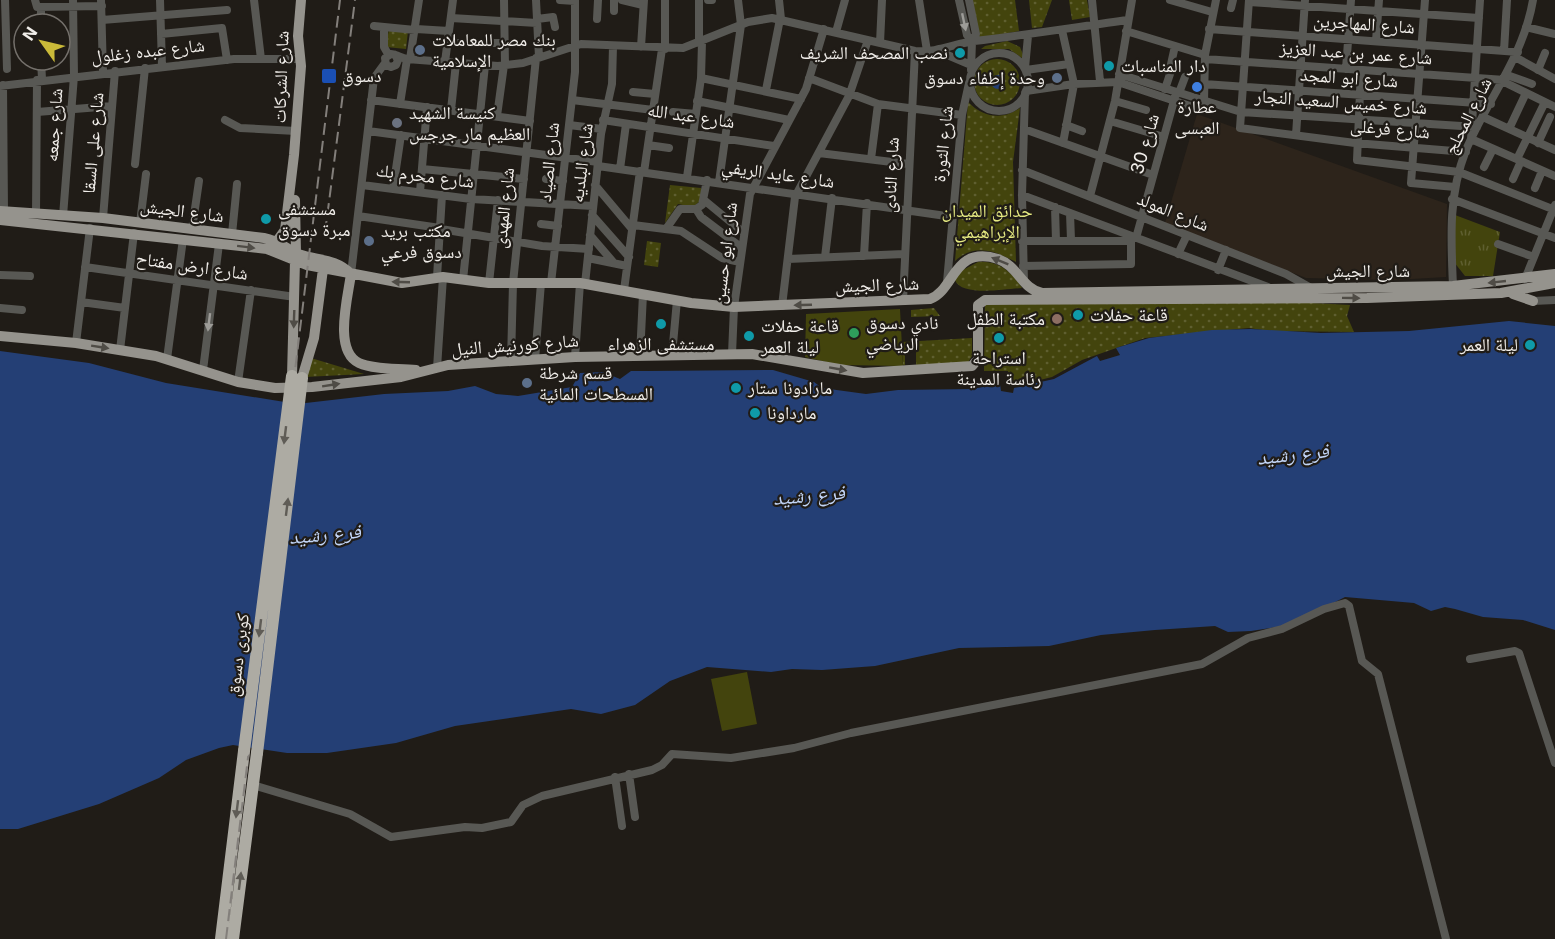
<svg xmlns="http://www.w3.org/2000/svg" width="1555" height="939" font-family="Inter,'Noto Naskh Arabic',sans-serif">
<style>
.built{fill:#2d241b}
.grass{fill:url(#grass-tufts)}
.park{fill:url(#park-dots)}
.garden{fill:#43440d}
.water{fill:#243f75}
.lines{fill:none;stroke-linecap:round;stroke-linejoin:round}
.minor{stroke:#585854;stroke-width:8}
.major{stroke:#95938d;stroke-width:10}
.highway{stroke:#adaba3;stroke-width:12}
.rail{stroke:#837f7b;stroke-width:2;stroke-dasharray:12 6;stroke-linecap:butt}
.highway-bridge{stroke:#adaba3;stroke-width:12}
.oneway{fill:#9d9c98}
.oneway2{fill:#4f4c46}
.oneway3{fill:#5f5c56}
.service-dot{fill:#5c6f8a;stroke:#201c17;stroke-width:2}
.culture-dot{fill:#0f9aa8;stroke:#201c17;stroke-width:2}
.transit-dot{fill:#1a4fb4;stroke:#201c17;stroke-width:2}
.shop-dot{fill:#3f7fe0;stroke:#201c17;stroke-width:2}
.worship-dot{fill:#6b7280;stroke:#201c17;stroke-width:2}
.education-dot{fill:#8d6e63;stroke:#201c17;stroke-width:2}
.leisure-dot{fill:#2e9e5b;stroke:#201c17;stroke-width:2}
.labels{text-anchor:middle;stroke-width:4.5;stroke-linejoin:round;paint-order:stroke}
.street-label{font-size:18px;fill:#f1eeea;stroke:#201c17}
.poi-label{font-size:18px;fill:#f1eeea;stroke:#201c17;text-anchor:start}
.park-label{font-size:18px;fill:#e6ea82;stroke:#201c17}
.water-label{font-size:20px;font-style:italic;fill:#c2d5f7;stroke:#201c17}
</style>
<defs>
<pattern id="grass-tufts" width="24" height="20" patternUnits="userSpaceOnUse" patternTransform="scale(1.5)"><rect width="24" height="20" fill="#43440d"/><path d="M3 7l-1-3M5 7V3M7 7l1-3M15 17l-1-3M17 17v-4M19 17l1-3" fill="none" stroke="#5f5f30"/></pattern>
<pattern id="park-dots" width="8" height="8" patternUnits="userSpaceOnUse" patternTransform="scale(1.5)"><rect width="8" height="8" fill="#43440d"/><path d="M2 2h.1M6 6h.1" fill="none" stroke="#5f5f30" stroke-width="1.8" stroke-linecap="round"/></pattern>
</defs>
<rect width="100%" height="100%" fill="#201c17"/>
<path class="built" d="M1197,114l250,90 -1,73 -52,3 -88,-2 -141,-55z"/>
<path class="grass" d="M1455,215l45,17 -7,44h-28l-11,-14z"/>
<path class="park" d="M969,0h46l4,31 -44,8z
M1029,0h23l-10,27 -10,1z
M1069,0h18l3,17 -18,3z
M389,29l19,2 -2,18 -20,-2z
M1007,41l13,6 5,13 -16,-11h-28l4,-3z
M974 82a23 23 0 1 1 46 0a23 23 0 1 1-46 0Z
M968,102c15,15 34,19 52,6l-7,54 3,100c-21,-11 -41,-19 -61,-1z
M670,185l31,3v12l-8,7 -15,-3 -13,19z
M647,241l14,2 -3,24 -14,-2z
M978,262c20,-2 34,10 44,26 -16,1 -61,9 -67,-8l6,-9z
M1257,300l93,5 -3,11 7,16 -85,-1 -20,-3 -104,10 -63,22 -30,17 -40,10 -5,-4 1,-12h-24l1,-67z
M934,308l6,8 -29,1v-7z
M972,338v18l-5,8 -51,1v-14h-11v14h-2l-1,-23z
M311,358l53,16 -59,3z"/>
<path class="garden" d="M900,309l3,57 -64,-1 -34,-8 1,-43z
M747,672l10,52 -35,7 -11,-52z"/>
<path class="water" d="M991 82a7 7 0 1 1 14 0a7 7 0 1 1-14 0Z
M1509,321l46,5v304l-32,-10 -40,-3 -28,-8 -10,-2 -14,4 -17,-8 -69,-6 -55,28 -39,6 -23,1 -13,-6 -60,4 -54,5 -52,11 -90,2 -84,18 -53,4 -30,-1 -21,3 -64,-5 -37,14 -35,24 -34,9 -30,-5 -116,17 -59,17 -69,10h-40l-54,-8 -14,3 -33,12 -27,18 -60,26 -81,25h-18v-478l89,12 77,20 131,21 87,-10 64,-3 27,-5 21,8 22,2 54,-9 8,-14 23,-1 17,7 11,-8h16l126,-1 41,12 8,6 44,6 32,-4 74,-1 28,-5 1,7 12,2 1,-5 40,-9 43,-23 3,5 20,-6 -4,-7 33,-10 63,-8 39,-1 70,4 88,-2z"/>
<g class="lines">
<path class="minor" d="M5,0l2,69
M35,0l2,7 65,-1
M101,0l2,73
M160,0l2,66
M254,0l7,59
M504,0l1,65
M536,0l3,57
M560,0l15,1
M622,0l21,5
M699,0v43
M708,0h4
M779,0l2,19
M919,0l8,51
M959,0l8,35 5,6
M969,0l7,34 -4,7 -1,29
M1092,0l8,81
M1170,0l42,12
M1249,0l-9,128 115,15 111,9
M1425,0l-14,183 44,4
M1480,0l-9,139 84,37
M1249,2l230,16
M41,7v17
M1231,8l2,-8
M614,11v-11
M451,18l86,5
M537,19l16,-2 2,10
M597,19l1,-19
M102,20l125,-10
M374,26l41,4
M384,27v20l4,7
M1526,27l29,7
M416,29l33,2
M1209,29l309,23
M1062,30l12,54 -11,59
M1126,31l79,24
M836,32l9,-32
M161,34l61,-6 5,32
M1376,41l3,-41
M448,43h57
M880,43l2,-43
M641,47l3,-47
M665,49v-49
M938,51l33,14
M1504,51l3,-51
M970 82a29 29 0 1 1 58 0a29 29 0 1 1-58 0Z
M395,55l3,5 -2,5 -5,2 -5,-2 -1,-7 6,-4c5,0 10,4 16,5l91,7 25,-3 58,-19 102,4 65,-26 24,-4 143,33c21,2 39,-7 59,-10 52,-6 103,-14 154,-21
M1515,57l40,22
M410,59l9,-59
M1205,59l300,21
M41,60l1,19
M445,62l8,-62
M1171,64l4,-18
M1025,68l3,-32
M1346,69l5,-69
M1026,70l43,-6
M1361,70l-4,90 102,12 96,38
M1538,70l7,-17
M1119,74l122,38 236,15
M1507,75l25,9
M701,78l100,21
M809,78l69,26 84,11
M1504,82l51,25
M1204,84l287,20
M3,85l1,127
M0,86l234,-27h67
M1165,89l6,-18
M766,90l14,-71
M1026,91l48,-7 44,-2 72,24 14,-4 1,-47 11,-55
M633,92l22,2
M1179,93l6,-16
M371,100l159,21
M572,100l81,10
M697,101l92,19
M1115,101l31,9
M400,104l7,-45
M451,110l5,-47
M37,112l75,-6
M673,112l23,2
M497,116l7,-51
M1483,117l72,33
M225,120l15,8 56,3
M603,120l171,26
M1110,121l54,16
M569,125l33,4
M1066,125l16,6
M1024,129l129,46
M1509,129l17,-36
M368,131l230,31
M1296,135l9,-135
M1538,143l12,-26
M648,145l21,3
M819,153l89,11
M871,159l7,-55
M1517,159l28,-57
M135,164l10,-96
M598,166l355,51
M1484,167l9,-18
M422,169l102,10
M620,169l6,-45
M1022,170l264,104 25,14
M644,172l18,-123
M687,177l14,-99 1,-36
M546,179l17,2
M1513,179l8,-18
M719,182l22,-157 -3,-25
M362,185l109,14 122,7
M595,185l37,44
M1535,188l7,-17
M393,189l8,-54
M420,192l7,-85
M1022,195l246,92
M1090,196l25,-95 17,-101
M1452,199l103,39
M704,200l40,33
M1055,207l1,34
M696,209l5,8 41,31
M1070,213l1,27
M36,214l1,-134
M592,215l37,42
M63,216l11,-140 -1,-76
M358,216l82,12
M103,218l12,-147
M140,223l6,-49
M541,224l17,2
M633,225l48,6 41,27 18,4
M192,229l7,-48
M441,229l101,17 47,3
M666,229l14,-20h16l6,-4 5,-25
M232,234l5,-50
M590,235l24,28
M1136,238l39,-141
M1022,241h109
M1498,244l36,13
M1178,254l9,-19
M864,256l3,-53
M825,257l7,-59
M588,258l39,8
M788,259l116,-5
M1023,266l108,-2v-28
M85,267l210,30
M1218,270l8,-20
M351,274l23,-196 11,-15
M0,275l30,1
M437,277l5,-82
M1525,279l30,-74
M463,280l22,-215
M947,282l15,-167 7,-32
M1024,282l-2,-87 3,-102
M489,283l9,-83
M551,283l24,-211v-72
M585,284l16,-150 11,-50 1,-38
M1453,286c-2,-47 -5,-90 13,-136 22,-52 57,-92 67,-150
M624,290l16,-119
M903,301l12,-250
M1533,301l22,-1
M81,302l44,6
M782,306l13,-109 54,-101 19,-56
M0,308l22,2
M76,343l14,-115
M120,350l14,-117
M732,354l2,-47 16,-113 56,-105 18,-60
M672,355l5,-55
M640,356l3,-62
M575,357l5,-74
M167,359l16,-120
M535,360l6,-77
M511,361l2,-78 23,-225
M437,368l6,-91
M203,370l16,-126
M238,382l13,-92
M1470,659l45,-8 4,2 36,110
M629,774l6,43
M615,777l7,49
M253,785l97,29 41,23 74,-10 17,1 29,-6 12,-17 19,-9 110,-26 10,-5 10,-11 59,4 63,-10 57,-15 351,-69 46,-26 34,-9 42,-20 21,-6 4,3 13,55 16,13 68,265"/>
<path class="major" d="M295,200l1,53
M0,211l103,7 161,20c16,3 22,11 34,16 20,7 37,4 53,20
M0,220l267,29 40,16 95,18 41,-6 46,6h91l111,20 43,4 196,-8c25,-9 23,-54 68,-40 20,7 24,30 44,34l411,-7 102,-12
M277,241l8,-11 9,-75 7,-89 -3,-30 3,-36
M351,274c-3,23 -18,77 8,89 16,7 39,5 57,7
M1513,294l20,7
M0,336l76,7 80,13 82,26 37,6 37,-1 89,-10 47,-12 127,-8 177,-3 111,19 109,-7 6,-7v-54l7,-5 382,-2 134,-5 54,-10
M292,376l3,-115
M302,378l12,-40 9,-69"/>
<path class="highway" d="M221,939l23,-188
M233,939l24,-186"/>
<path class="rail" d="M325,233l30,-233
M226,939l114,-939"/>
<path class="highway-bridge" d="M244,751l48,-375
M257,753l45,-375"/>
</g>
<defs><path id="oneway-solid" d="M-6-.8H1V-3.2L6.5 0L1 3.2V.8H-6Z" transform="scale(1.5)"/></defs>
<g class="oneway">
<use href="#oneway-solid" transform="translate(964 22) rotate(78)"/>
<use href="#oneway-solid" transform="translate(209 322) rotate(97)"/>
</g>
<g class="oneway2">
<use href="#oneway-solid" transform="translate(246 247) rotate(7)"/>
<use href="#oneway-solid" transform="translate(1000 261) rotate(-158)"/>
<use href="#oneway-solid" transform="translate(401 282) rotate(-178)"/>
<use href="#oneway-solid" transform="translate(1497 282) rotate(174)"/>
<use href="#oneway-solid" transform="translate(1351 298) rotate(1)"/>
<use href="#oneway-solid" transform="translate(803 305) rotate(178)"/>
<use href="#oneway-solid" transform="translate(294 319) rotate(92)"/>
<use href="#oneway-solid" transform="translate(100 347) rotate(9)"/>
<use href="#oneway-solid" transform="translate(838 369) rotate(10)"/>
<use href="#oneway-solid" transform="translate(331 385) rotate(-9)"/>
</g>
<g class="oneway3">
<use href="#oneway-solid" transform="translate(285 435) rotate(97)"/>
<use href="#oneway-solid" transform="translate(287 507) rotate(-83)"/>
<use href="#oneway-solid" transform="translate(260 628) rotate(97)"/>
<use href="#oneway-solid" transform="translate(237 809) rotate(97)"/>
<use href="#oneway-solid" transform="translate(240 881) rotate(-83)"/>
</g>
<g class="service-dot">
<circle cx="420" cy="50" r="6"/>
<circle cx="1057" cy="78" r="6"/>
<circle cx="369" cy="241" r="6"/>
<circle cx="527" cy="383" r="6"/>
</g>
<g class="culture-dot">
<circle cx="960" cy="53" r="6"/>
<circle cx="1109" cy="66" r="6"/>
<circle cx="266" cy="219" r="6"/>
<circle cx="1078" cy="315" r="6"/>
<circle cx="661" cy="324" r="6"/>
<circle cx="749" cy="336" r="6"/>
<circle cx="999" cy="338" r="6"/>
<circle cx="1530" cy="345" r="6"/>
<circle cx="736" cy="388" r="6"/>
<circle cx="755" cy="413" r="6"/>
</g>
<rect class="transit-dot" x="321" y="68" width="16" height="16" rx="3"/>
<circle class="shop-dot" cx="1197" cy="87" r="6"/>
<circle class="worship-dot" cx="397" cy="123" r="6"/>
<circle class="education-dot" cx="1057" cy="319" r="6"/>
<circle class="leisure-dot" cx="854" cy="333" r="6"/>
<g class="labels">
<g class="street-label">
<text transform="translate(1364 24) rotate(4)" y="6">شارع المهاجرين</text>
<text transform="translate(148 51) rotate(-6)" y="6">شارع عبده زغلول</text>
<text transform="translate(1356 53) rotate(4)" y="6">شارع عمر بن عبد العزيز</text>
<text transform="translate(281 77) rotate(-88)" y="6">شارع الشركات</text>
<text transform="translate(1349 78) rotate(4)" y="6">شارع ابو المجد</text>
<text transform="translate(1341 102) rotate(4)" y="6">شارع خميس السعيد النجار</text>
<text transform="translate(691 116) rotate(8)" y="6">شارع عبد الله</text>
<text transform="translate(1468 116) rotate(-63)" y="6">شارع المحلج</text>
<text transform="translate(54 125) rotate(-86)" y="6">شارع جمعه</text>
<text transform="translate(1390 129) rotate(5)" y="6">شارع فرغلى</text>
<text transform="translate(93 143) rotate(-85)" y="6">شارع على السقا</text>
<text transform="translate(943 144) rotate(-84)" y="6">شارع الثورة</text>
<text transform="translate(1145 144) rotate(-74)" y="6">شارع 30</text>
<text transform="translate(549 162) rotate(-84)" y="6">شارع الصياد</text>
<text transform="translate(582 163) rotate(-83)" y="6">شارع البلديه</text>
<text transform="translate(778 174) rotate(8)" y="6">شارع عايد الريفي</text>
<text transform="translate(891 175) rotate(-87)" y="6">شارع النادى</text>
<text transform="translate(425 176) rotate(7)" y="6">شارع محرم بك</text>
<text transform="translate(504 208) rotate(-84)" y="6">شارع المهدى</text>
<text transform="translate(182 211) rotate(7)" y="6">شارع الجيش</text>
<text transform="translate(1173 212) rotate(22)" y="6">شارع المولد</text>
<text transform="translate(725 253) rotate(-83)" y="6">شارع ابو حسين</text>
<text transform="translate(192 266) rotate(8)" y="6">شارع ارض مفتاح</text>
<text x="1368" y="277">شارع الجيش</text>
<text transform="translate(877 285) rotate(-2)" y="6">شارع الجيش</text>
<text transform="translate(515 345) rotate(-4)" y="6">شارع كورنيش النيل</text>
<text transform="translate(238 655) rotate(-83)" y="6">كوبرى دسوق</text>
</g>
<g class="poi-label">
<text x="432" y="46">بنك مصر للمعاملات<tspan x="432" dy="21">الإسلامية</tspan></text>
<text x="948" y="59" text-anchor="end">نصب المصحف الشريف</text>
<text x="1121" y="72">دار المناسبات</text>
<text x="342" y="82">دسوق</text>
<text x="1045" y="84" text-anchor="end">وحدة إطفاء دسوق</text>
<text x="1197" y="113" text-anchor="middle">عطارة<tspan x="1197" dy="21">العبسى</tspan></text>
<text x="409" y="119">كنيسة الشهيد<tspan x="409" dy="21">العظيم مار جرجس</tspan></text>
<text x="278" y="215">مستشفى<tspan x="278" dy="21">مبرة دسوق</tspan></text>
<text x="381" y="237">مكتب بريد<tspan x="381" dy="21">دسوق فرعي</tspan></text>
<text x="1090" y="321">قاعة حفلات</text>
<text x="1045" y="325" text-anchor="end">مكتبة الطفل</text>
<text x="866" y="329">نادي دسوق<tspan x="866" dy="21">الرياضي</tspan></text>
<text x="761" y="332">قاعة حفلات<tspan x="761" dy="21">ليلة العمر</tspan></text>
<text x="661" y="350" text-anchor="middle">مستشفى الزهراء</text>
<text x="1518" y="351" text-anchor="end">ليلة العمر</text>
<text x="999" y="364" text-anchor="middle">استراحة<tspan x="999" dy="21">رئاسة المدينة</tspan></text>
<text x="539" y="379">قسم شرطة<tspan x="539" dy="21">المسطحات المائية</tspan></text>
<text x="748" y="394">مارادونا ستار</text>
<text x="767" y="419">مارداونا</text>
</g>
<g class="park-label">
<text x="987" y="217">حدائق الميدان<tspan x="987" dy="21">الإبراهيمي</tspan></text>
</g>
<g class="water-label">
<text transform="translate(1293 454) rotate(-6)" y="7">فرع رشيد</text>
<text transform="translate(809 495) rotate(-5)" y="7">فرع رشيد</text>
<text transform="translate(325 534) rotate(-5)" y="7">فرع رشيد</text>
</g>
</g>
<g transform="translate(42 42) rotate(304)"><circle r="28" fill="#201c17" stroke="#74706b" stroke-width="1.5"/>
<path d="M0-4.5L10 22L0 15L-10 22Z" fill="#caba39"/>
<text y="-9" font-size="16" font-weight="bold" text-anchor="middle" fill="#f1eeea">N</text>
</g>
</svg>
